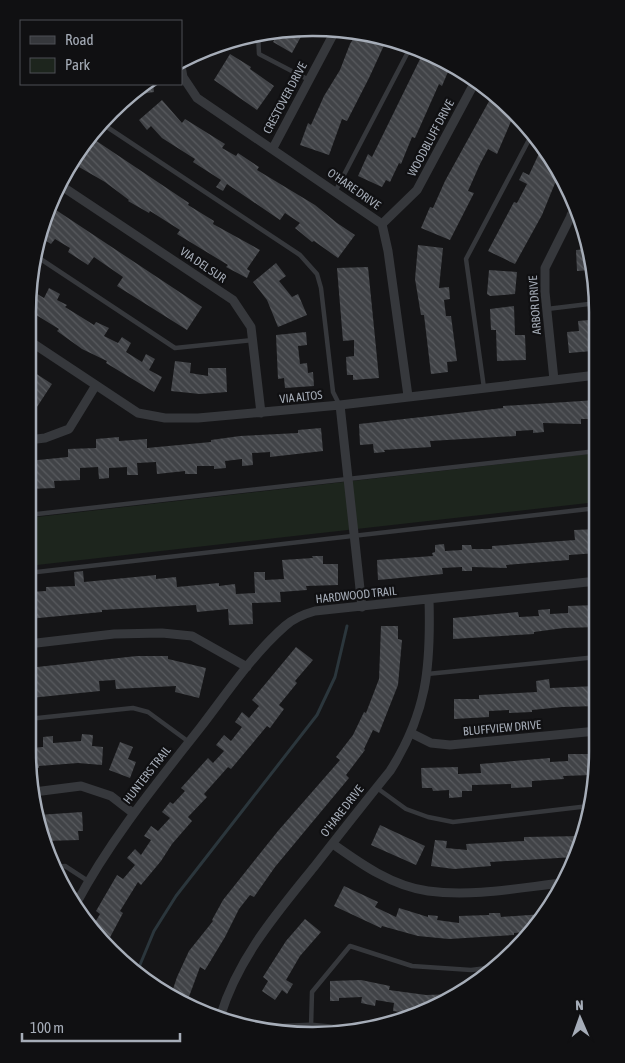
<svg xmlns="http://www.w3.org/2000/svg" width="625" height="1063" font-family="'Asap Condensed',sans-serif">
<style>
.green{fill:#1d251d}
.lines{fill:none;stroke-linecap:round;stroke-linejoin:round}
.stream{stroke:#2b363c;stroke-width:3}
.building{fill:url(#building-back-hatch)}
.service{stroke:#36383c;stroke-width:4.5}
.minor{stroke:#36383c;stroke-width:9}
.labels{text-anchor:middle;stroke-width:4.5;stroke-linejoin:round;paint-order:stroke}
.street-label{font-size:12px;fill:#a6adb8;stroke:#101012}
.rim{fill:none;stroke:#a6adb8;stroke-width:2.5}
</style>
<defs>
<pattern id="building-back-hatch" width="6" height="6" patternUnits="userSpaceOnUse" patternTransform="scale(1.25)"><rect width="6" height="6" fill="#414347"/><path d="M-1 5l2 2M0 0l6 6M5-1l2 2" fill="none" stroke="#595b5f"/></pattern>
</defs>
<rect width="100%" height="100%" fill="#151517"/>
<path class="green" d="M597,453v49l-569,64v-48z"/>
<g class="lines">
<path class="stream" d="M137,972l17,-41 22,-35 141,-181 18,-38 12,-51"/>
</g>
<path class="building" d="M278,33h25l-11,20 -19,-11z
M357,33h11l18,8 -17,37 -22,43 -5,-2 -13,36 -29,-10 8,-22 3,2 13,-29 16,-26 10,-26z
M230,54l21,13 -1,2 24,17 -17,24 -43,-30z
M422,55l28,12 -8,19 -3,-2 -24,54 -3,-1 -11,27 -2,-1 -9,19 -4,-2 -4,7 -24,-11 10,-22 4,3z
M146,84h7l1,8 -19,3z
M493,94l22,18 -18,42 -9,-5 -8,15 -12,27 6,2 -24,47 -29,-12 9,-21 3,1 12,-27z
M162,100l20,23 3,-4 40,25 -3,4 14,8 2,-3 21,14 -2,3 58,35 22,18 18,12 -17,23 -24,-17 -2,1 -17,-14 5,-5 -15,-10 -5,7 -53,-36 -4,7 -7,-4 5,-7 -28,-18 2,-3 -33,-21 -11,-12 -4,4 -8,-10z
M92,138l97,65 -1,2 26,16 -1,3 47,26 -13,19 3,2 -3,7 -21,-11 2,-2 -51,-31 3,-4 -30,-19 -1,2 -21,-12 1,-1 -24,-18 -26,-15 1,-3 -7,-4z
M542,147l18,24 -18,44 -27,49 -27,-13 26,-49 3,1 10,-19 -8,-4 4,-8 6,3z
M50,206l152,101 -15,23 -70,-44 6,-9 -29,-20 -6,8 -20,-13 2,-4 -15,-9 -4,5 -11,-7 3,-16z
M418,245l25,3 -4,40 10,-1 1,12 -6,1 2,16h5l6,45 -10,1 1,10 -17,2 -7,-59h-3l-6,-36z
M588,249l4,21 -15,1 -1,-21z
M276,263l10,13 -7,5 13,16 6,-3 9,21 -29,12 -11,-27 -14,-18z
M368,267l11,111 -26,2v-5h-6l-1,-18 8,-1v-16l-11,1 -6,-73z
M489,270l28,2 -2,22 -25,2 -3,-2z
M49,288l11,6 -3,6 10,5 -2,2 29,18 2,-3 13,6 -5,8 14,7 4,-6 9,6 -5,9 16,10 4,-8 9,5 -6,11 13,7 -8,15 -48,-29 1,-2 -25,-12 -25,-18 2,-2 -31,-19 1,-21 15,9z
M514,306l1,29h10l1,25 -29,1 -1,-31h-5l-1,-21z
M589,320l8,1v27l-5,1v2l-23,2 -2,-21 12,-1 -1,-10z
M306,332l1,13 -9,1 2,18 7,-1 1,10 5,-1 1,14 -29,2 -1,-10 -6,1 -2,-44z
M175,361l16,2 -1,10 18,3v-8h18l1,24 -27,2 -29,-3z
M32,371l20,13 -17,26 -7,-4v-29z
M597,400v19h-16v5l-38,-1 1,9 -11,1v-3l-17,1v5l-86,5 1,6 -47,3 1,2 -11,1 -1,-9 -13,1 -1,-21 144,-16v-2z
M321,428l2,23 -53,6v-5l-18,1 1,12 -11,1v-7l-17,2 1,7 -12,1v-3h-17v8h-12v-3l-28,3 -1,-12 -19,1 1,12h-11v-8l-18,1v10l-10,1 -1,-12 -18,1v12l-26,1 1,7 -27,1v-28l40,-4v-8l28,-1v-9l23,-2v4l28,-2v9l64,-6v-2l29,-4 58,-3v-3z
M597,529v24l-28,2v5l-63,5 1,3 -35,-1v4h-10v-4l-20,1 1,6 -65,6 -1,-20 56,-4 -1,-3 3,-1v-7l9,-1 1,7 17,-1v-5h9l1,4h20v-3l83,-6 -1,-10z
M312,556h11v8h15v21l-32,1 1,4 -27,2 1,10 -29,1 1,21 -24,1 -1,-16 -31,3 -1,-7 -94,5v2l-74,7v-27l18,-1v-4l29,-1 -1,-14 9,-1 1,11 72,-7v4l20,-2 1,10 42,-4v3l16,-2 1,10 19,-1 -1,-21h11v8l19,-1 -2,-19 31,-2z
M597,605v22l-33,1 -30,4v2l-81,5v-21l65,-6 1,5 20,-1 -1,-6 12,-1v5l18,-1v-7z
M381,626h17v13l4,1 -4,45 -19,48 -6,-3 -9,19 1,1 -19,25 3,3 -74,89 -21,30 -4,-2 -11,14 -14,28 -20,33 -5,-3 -13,35 -16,-7 6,-18 12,-26 24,-30 -1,-1 11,-20 55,-69 62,-71 -4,-3 17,-22 11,-23 2,1 13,-34z
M296,647l17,13 -18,21 2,2 -18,22 5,4 -14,19 -3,-2 -36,43 -3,-2 -24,27 3,3 -19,20 4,4 -20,23 -11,17 -20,24 -3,-3 -18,29 3,2 -16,30 -16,-14 9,-15 -4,-3 21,-36 6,4 12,-14 -8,-7 8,-9 6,6 10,-15 -7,-4 7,-10 7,5 12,-13 -8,-6 8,-10 3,2 12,-13 -4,-3 27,-30 5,5 11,-12 -8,-6 8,-10 7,6 11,-14 -7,-5 7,-10 7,6 10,-12 -7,-6z
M137,656h31v3l38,9 -7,30 -24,-6 1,-6 -60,3 -1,-9 -16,1 1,10 -70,7 -2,-30z
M549,679l1,9 47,-2v20l-35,1 -30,3v2l-23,1v-3l-20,1v6l-35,2v-20h25v-4l58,-3 -1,-11z
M82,734l11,1 -1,11 11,1 -1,18 -24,-2 -39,3v2h-9l-2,-20 15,-1v-10l10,-1v7l28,-2z
M120,742l13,5 -5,12 8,3 -6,16 -21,-8z
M568,754h23l1,21 -29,1 1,3 -32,2v6l-21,1v-4l-39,1v6h-10v6l-13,1v-8l-16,1 -1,-3h-10l-1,-20 37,-1v7l23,-1 -1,-9 70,-6v4l18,-1z
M82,812l1,19h-5l1,9 -37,1 -4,-26z
M380,825l45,21 -9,19 -45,-20z
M584,836l-9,21 -85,5 1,4 -37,3 -23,-3 4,-26 12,1 -1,7 21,2 -1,-6 58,-3v-4z
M344,886l34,16 -3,5 21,10 3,-9 29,9v-2l10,1 -1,4 22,3v-7l30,-1v-2h11l1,4 43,-3 -17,18 -13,1v2l-65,4 -31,-3 -36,-10 -1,2 -47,-22z
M305,919l16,13 -21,24 -14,24 7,4 -6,10 -5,-4 -7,10 -13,-9 6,-10 -5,-4 23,-36z
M361,980l29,6 -1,4 37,5 28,-1 -38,20 -23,-3 1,-8 -18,-3 -1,6 -14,-3 1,-6 -23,1v3h-9v-20z"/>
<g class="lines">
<path class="service" d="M258,33l1,21 50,26
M104,125l196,130 17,19 4,14 12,104 6,12
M335,192l74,-142
M36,256l139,92 78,-8
M547,309l50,-6
M484,388l-18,-129 66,-125
M28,515l569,-64
M28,573l569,-65
M427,674l170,-17
M28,719l105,-11 15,4 41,30
M377,788l29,21 22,8 25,5 136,-16
M56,867l9,-1 23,15
M311,1027l1,-35 38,-46 62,20 59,4 24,-3"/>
<path class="minor" d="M181,66l2,11 14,21 185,126 6,27 20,145
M273,148l61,-115
M60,185l173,115 18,27 10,86
M571,215l10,3
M382,224l35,-34 59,-110
M28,340l110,73 27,5h33l142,-13 257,-30
M554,380l-9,-88v-24l31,-62
M340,405l22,202
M28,440l17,-2 24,-9 27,-44
M28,644l86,-10 48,-1 30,3 55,31
M411,733l20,10 19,2 147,-14
M34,792l47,-6 30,10 22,17
M333,844c28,20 59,42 95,47 44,6 90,-3 134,-8
M76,904c34,-64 80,-120 124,-176 27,-35 52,-73 85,-102 9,-8 19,-12 30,-15l282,-30
M220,1017c18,-59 56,-103 94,-150 25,-32 50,-64 76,-96 37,-58 41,-104 39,-172
M261,1029l50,-2 33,3"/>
</g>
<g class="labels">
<g class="street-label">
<text transform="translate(285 98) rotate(-62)" y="4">CRESTOVER DRIVE</text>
<text transform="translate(431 138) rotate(-62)" y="4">WOODBLUFF DRIVE</text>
<text transform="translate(354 189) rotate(35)" y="4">O'HARE DRIVE</text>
<text transform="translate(203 265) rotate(34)" y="4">VIA DEL SUR</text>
<text transform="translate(535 305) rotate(-94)" y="4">ARBOR DRIVE</text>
<text transform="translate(301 397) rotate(-6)" y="4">VIA ALTOS</text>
<text transform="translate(356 595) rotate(-6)" y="4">HARDWOOD TRAIL</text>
<text transform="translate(502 728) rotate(-5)" y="4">BLUFFVIEW DRIVE</text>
<text transform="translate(147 775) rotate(-52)" y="4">HUNTERS TRAIL</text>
<text transform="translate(342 811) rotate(-52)" y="4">O'HARE DRIVE</text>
</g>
</g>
<path d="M0 0H625V1063H0ZM312 36H313A276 276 0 0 1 589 312V751A276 276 0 0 1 313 1027H312A276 276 0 0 1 36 751V312A276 276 0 0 1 312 36Z" fill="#101012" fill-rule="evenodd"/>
<path class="rim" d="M312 36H313A276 276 0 0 1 589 312V751A276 276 0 0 1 313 1027H312A276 276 0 0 1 36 751V312A276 276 0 0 1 312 36Z"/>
<rect x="20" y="20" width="162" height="65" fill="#101012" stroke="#4c4f54"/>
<rect x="30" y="36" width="25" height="8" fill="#36383c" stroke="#4c4f54"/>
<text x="65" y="45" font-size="15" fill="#a6adb8">Road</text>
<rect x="30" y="58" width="25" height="15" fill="#1d251d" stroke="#4c4f54"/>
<text x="65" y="70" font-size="15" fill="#a6adb8">Park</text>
<g transform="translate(580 1018) rotate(358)" stroke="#101012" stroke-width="4" paint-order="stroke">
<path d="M0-4L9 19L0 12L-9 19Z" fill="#a6adb8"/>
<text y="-8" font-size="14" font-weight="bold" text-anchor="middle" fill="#a6adb8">N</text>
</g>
<path d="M22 1033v8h158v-8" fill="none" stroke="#a6adb8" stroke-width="2.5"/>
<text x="30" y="1033" font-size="15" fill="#a6adb8" stroke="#101012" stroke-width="4" paint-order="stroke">100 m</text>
</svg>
